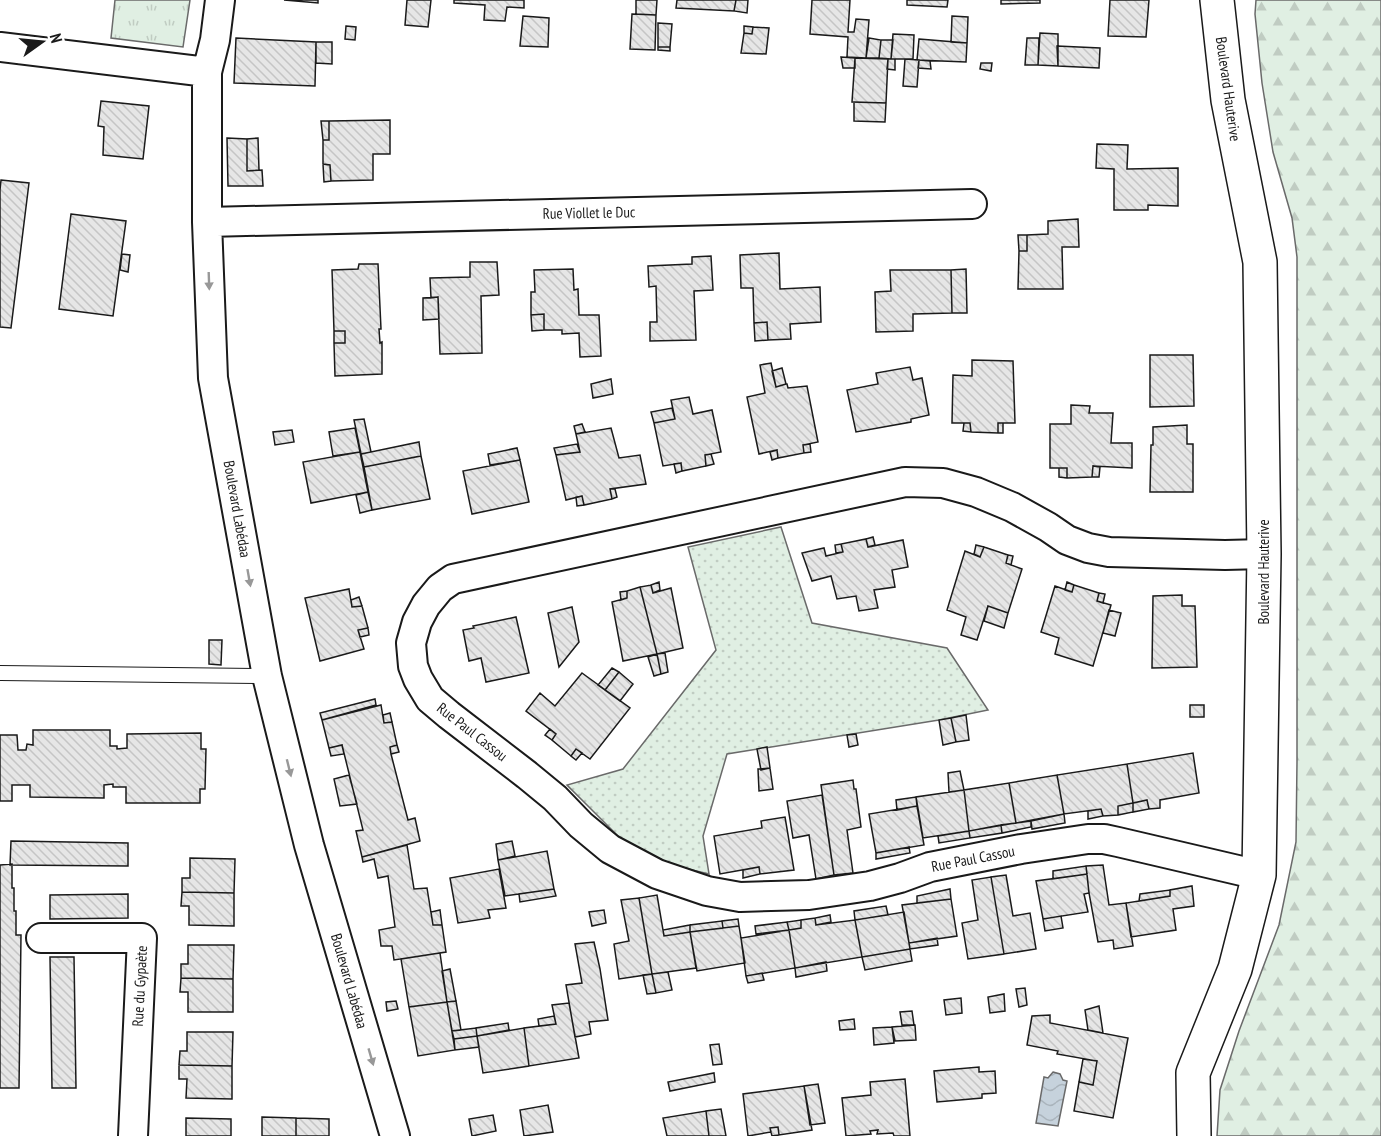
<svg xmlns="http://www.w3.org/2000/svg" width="1381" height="1136" font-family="'PT Sans Narrow',sans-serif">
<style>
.grass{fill:url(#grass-tufts);stroke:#6a6a6a;stroke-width:1.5}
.forest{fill:url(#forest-firs);stroke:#6a6a6a;stroke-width:1.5}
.park{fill:url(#park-dots);stroke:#6a6a6a;stroke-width:1.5}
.water{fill:url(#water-waves);stroke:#6a6a6a;stroke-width:1.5}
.building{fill:url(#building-back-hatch);stroke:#1a1a1a;stroke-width:1.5}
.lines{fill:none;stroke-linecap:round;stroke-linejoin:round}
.service-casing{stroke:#1a1a1a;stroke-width:16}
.minor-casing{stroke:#1a1a1a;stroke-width:32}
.tertiary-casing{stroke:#1a1a1a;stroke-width:36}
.service{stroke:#fff;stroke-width:14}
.minor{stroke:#fff;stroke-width:28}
.tertiary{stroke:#fff;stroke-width:33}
.oneway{fill:#989898}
.labels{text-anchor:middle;stroke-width:4.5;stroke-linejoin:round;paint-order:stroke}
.street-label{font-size:15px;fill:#1a1a1a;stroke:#fff}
</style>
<defs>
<pattern id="grass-tufts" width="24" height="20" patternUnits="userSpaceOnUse" patternTransform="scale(1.5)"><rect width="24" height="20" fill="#e0efe3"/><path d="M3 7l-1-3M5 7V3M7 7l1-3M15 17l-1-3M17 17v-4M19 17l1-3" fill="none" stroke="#c0ccc2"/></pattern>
<pattern id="forest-firs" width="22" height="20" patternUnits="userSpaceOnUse" patternTransform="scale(1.5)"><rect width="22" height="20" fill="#e0efe3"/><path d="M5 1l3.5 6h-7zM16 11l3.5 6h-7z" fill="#c0ccc2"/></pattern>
<pattern id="park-dots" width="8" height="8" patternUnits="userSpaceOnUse" patternTransform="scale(1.5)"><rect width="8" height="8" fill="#e0efe3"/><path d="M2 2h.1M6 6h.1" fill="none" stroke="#c0ccc2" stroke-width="1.8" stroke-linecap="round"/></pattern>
<pattern id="water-waves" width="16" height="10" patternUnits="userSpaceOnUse" patternTransform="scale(1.5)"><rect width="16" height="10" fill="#c6d2dc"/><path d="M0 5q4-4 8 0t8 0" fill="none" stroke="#aab4bc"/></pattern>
<pattern id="building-back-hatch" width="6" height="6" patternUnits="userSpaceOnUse" patternTransform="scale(1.5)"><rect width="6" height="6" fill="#e6e6e6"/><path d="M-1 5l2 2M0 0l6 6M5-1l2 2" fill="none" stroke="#c5c5c5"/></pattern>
</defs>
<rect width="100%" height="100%" fill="#fff"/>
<path class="grass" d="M115,0h75l-7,47 -72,-9z"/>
<path class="forest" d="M1256,0h125v1136h-164l3,-46 19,-59 40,-106 17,-83 1,-80v-505l-5,-39 -19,-66 -11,-69 -7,-69z"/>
<path class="park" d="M781,527l31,96 135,25 41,62 -49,10 -212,34 -24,82 6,38 -21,-5 -20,-6 -48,-25 -53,-53 56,-16 93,-119 -28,-103z"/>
<path class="water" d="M1053,1072l7,2 3,6 4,1 -9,45 -22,-3 8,-46 4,1z"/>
<path class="building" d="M284,0h34v3z
M407,0h24l-3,27 -23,-2z
M454,0h70v8l-17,-1 -2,14 -21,-1 1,-15 -31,-2z
M636,0h21l-1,15 -20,-1z
M677,0h59l-2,11 -58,-3z
M736,0h12l-1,13 -13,-2z
M812,0h38l-2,32h6l2,-13 13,1 -3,38 -19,-1 1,-20 -38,-3z
M907,0h41l-1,7 -40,-2z
M1001,0h39v3l-39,1z
M1110,0h39l-3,37 -38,-1z
M632,14l24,1 -1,35 -25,-1z
M523,16l26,2 -1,29 -28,-1z
M952,16l16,1 -1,26 -16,-1z
M658,23l14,1 -2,23h-12z
M346,26l10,1 -1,13 -10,-1z
M744,26l9,1 -1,7 -8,-1z
M753,27l16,1 -3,26 -25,-1 3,-20 8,1z
M1040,33l18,1v32l-20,-1z
M893,34l21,1 -1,24h-22z
M236,38l80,4 -1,44 -81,-3z
M869,38l12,2 -2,18h-13z
M1027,38h12l-1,27h-13z
M919,39l48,4 -1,19 -49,-2z
M881,40h12l-2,19 -12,-1z
M316,42h16v22l-16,-1z
M1057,46l43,2 -1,20 -41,-2z
M658,47h12v4l-12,-1z
M841,57l14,1v10h-12z
M855,58l33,1 -2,44 -34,-1z
M888,59h7v11l-8,-1z
M905,59l14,1 -2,27 -14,-1z
M919,60l11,1 1,8 -13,-1z
M981,63h11l-1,8 -11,-2z
M101,101l48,5 -6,53 -40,-4 1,-28 -6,-1z
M854,102l32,1 -1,19 -31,-1z
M390,120v34h-17v26l-42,1 -1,-16 -7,-1v-24h6v-19z
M321,121h8v19h-6z
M227,138l20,1v32l15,-1 1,16h-35z
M258,138l1,32 -12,1v-32z
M1097,144l31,1 -1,24 51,-1v38l-30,-1v5h-34v-41l-18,-1z
M323,164l7,1 1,16 -7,1z
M1,180l28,3 -18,145 -11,-1v-137z
M71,214l55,7 -13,95 -54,-7z
M1078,219l1,28h-17l1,42h-45l1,-38h8v-16l21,-1v-13z
M1018,235h9v16h-8z
M779,253l1,36 40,-2 1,35 -31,2 1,15 -23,1 -1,-18 -13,1 -1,-35h-12l-1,-33z
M122,254l8,1 -2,17 -8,-2z
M711,256l2,34 -19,1 2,49 -46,1v-19h7l-1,-36 -7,1 -1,-21 44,-2v-7z
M470,262h27l2,33 -18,1 1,57 -42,1 -2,-57 -7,1 -1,-20 40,-1z
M359,264h19l3,65h-2l1,14 2,-1v32l-47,2 -1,-33h11v-12h-11l-2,-61 26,-1z
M573,269l1,21 4,-1 1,26h20l2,41 -21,1 -1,-24 -17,1v-4h-18v-16l-13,1v-23h4l-1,-22z
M966,269l1,44h-15l-1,-43z
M890,270h61l1,43 -39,1v17l-37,1 -1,-40 16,-1z
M438,297l1,22 -16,1v-22z
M544,314v16l-12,1 -1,-16z
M767,322l1,18 -13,1 -1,-18z
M334,331h11v12h-11z
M1150,355h43l1,51 -44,1z
M972,360l41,1 2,62h-17v10l-27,-1 -1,-9h-18l1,-48 19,1z
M771,363l5,24 10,-3h1l1,4 19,-2 11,56 -15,3 1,8 -26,5 -1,-8 -18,4 -12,-57 18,-4 -5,-28z
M910,367l3,13 9,-2 7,37 -18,4v3l-55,10 -9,-42 31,-6 -2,-11z
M782,368l4,16 -10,3 -4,-16z
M611,379l2,15 -20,4 -2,-14z
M689,397l4,17 19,-4 9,42 -16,3 1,11 -24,5 -1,-8 -18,3 -9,-43 21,-4 -4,-19z
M1071,405l19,1 -1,7h24l-2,30h21v25l-39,-2 -1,11 -25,1v-10h-17v-44h21z
M672,408l3,11 -21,4 -3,-11z
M364,419l7,33 -10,2 -7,-34z
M964,423h6l1,9 -8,-1z
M998,423h5v10h-5z
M582,424l3,8 -9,2 -2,-8z
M1187,425v19h6v48h-43l1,-47h2v-18z
M355,428l5,24 -27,4 -4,-24z
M611,428l8,30 21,-3 6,29 -36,5 2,10 -28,6 -2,-9 -16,4 -10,-45 24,-3 -4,-18z
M292,430l2,12 -19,3 -2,-13z
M419,442l2,14 -57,11 -3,-13z
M577,444l3,8 -24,3 -2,-7z
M810,444l1,8 -7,1 -1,-8z
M517,448l3,12 -30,5 -2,-11z
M777,450l1,8 -6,2 -2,-8z
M360,452l8,40 -57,11 -8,-41z
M711,454l3,10 -8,2 -1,-11z
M421,456l9,43 -58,11 -8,-43z
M520,460l9,42 -57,12 -9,-43z
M681,463l1,8 -6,2 -2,-9z
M1093,466l7,1 -1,10h-7z
M1059,468h8v10l-8,-1z
M610,489h5l2,8 -5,2z
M368,492l4,18 -12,3 -4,-18z
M582,496l2,9 -7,1 -1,-9z
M873,537l2,8 -7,2 -2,-8z
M866,539l2,8 35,-7 5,27 -16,3 3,17 -21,3 4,18 -19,3 -3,-15 -19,3 -6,-23 -19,5 -10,-28 22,-5 2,8 17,-4 -2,-8z
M841,544l2,8 -7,1 -1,-8z
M976,545l8,2 -4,10 -6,-3z
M984,547l24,8 -2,8 16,6 -14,44 -20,-7 -11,34 -16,-5 5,-18 -19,-7 18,-59 15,6z
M1008,555l5,1 -2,9 -5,-2z
M659,582l1,8 -7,3 -2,-8z
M1067,582l7,3 -2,7 -7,-2z
M651,585l2,8 18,-5 12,60 -26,6 -17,-67z
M1074,585l25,8 -2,8 14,4 -18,61 -38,-12 4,-16 -18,-6 14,-46 17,6z
M640,587l17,67 -34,7 -11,-59 15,-4v-7z
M349,589l3,18 10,-1 6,22 -10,2 6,19 -44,12 -15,-63z
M627,591v7l-6,2 -1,-8z
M1099,593l6,1 -2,9 -6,-2z
M1182,595v11h13l2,61 -45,1 1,-72z
M359,597l3,9 -10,1 -1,-7z
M988,606l20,7 -4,15 -20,-7z
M572,607l7,35 -20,25 -11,-54z
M1109,610l12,3 -6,23 -12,-3z
M516,617l13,56 -43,9 -5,-24 -12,3 -6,-31 11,-2 -1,-2z
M368,628l1,7 -9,2 -2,-7z
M209,640h13l-1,25 -12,-1z
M665,653l3,19 -7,2 -4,-20z
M657,654l4,20 -7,2 -6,-19z
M612,668l7,4 -14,18 -7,-5z
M619,672l14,12 -13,17 -15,-11z
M582,673l48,35 -40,51 -14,-10 -5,7 -19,-16 4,-6 -30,-23 14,-18 15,13z
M375,699l1,6 -54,15 -2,-7z
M381,705l3,18 8,-1 5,23 -7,2 1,7 17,66 7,-2 5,23 -58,16 -6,-26 7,-1 -21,-85 -13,3 -7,-28z
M1190,705h14v12h-14z
M390,713l2,9 -8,1 -1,-8z
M966,715l3,25 -13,2 -5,-24z
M951,718l5,24 -13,3 -4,-25z
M550,729l6,5 -4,6 -7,-5z
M33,730h77v16h7v3l10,-1v-14l74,-1v16h5l-1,40h-5v14h-74v-16h-13v-3l-9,1v13l-74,-1v-12h-18v16h-12v-66h17l1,15h8l1,-6 6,1z
M856,734l2,11 -9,2 -2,-12z
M342,745l2,9 -13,2 -2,-8z
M397,745l2,7 -8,2 -1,-7z
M767,747l3,21 -9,2 -4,-21z
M576,749l6,4 -6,7 -5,-4z
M1193,753l6,40 -39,7v8l-11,1 -2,-9 -14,3 -6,-39z
M1127,764l6,39 -15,3v9l-15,1 -2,-7 -37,5 -7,-39z
M770,768l3,21 -14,2 -1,-22z
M960,771l4,19 -15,2 -1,-19z
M349,775l8,29 -17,2 -6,-27z
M1057,775l7,39 -48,9 -7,-40z
M853,780l1,9h2l5,38 -14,3 6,43 -19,2 -13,-90z
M1009,783l7,40 -47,8 -5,-41z
M964,790l5,41 -46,7 -7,-41z
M822,795l12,80 -18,4 -7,-44 -16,3 -6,-37z
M916,797l1,9 -20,4 -1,-10z
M1147,800l2,9 -16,3v-9z
M1133,803v9l-15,3v-9z
M917,806l7,39 -48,8 -7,-39z
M1101,809l2,7 -15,3v-8z
M1064,814l1,9 -33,6 -1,-8z
M785,817l9,53 -34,4 -1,-7 -39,7 -6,-38 48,-8 -1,-7z
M1031,821v6l-29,6 -1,-8z
M1001,825l1,8 -32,5 -1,-7z
M969,831l1,7 -31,5 -1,-7z
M11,841l117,2v23l-118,-1z
M512,841l3,15 -17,4 -2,-16z
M407,845l7,44 13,-1 6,37h9l4,27 -52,8 -2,-14h-11l-2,-16 16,-3 -7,-51 -10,2 -4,-19 -11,3 -1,-5z
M909,847l1,6 -34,6v-6z
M547,851l7,38 -49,7 -7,-36z
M190,858l45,1 -1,34 -52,-1v-14h8z
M12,864v24h2v23h2v24h5l-2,153h-19v-223z
M1103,865l6,40 17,-2 7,43 -19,3 -1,-9 -15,2 -9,-49 -3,-27z
M1086,866l1,8 -34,5v-8z
M759,867l1,7 -17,4v-8z
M499,869l7,39 -18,2 2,8 -32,5 -8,-45z
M1087,874l2,19 -5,1 4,18 -45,7 -7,-38z
M1006,875l7,41 17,-3 6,36 -32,5 -13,-77z
M991,877l13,77 -36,5 -6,-36 16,-3 -6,-40z
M1192,886l2,20 -21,3 3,21 -45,7 -5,-34 44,-7v-6z
M554,889l2,7 -36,6 -1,-8z
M950,889l1,10 -34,4v-7z
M1170,890v6l-31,5 1,-7z
M182,892l52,1v33l-45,-1v-19h-8z
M128,894v24l-78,1v-24z
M657,895l7,41 26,-4 6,36 -44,6 -13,-76z
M639,898l13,76 -33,5 -5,-35 15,-3 -8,-41z
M951,899l6,37 -48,7 -7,-38z
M886,906l2,9 -33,5 -1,-9z
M440,910l2,15h-9l-2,-13z
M604,910l2,13 -14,3 -3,-14z
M904,912l6,37 -48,8 -7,-37z
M830,915l1,7 -15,3 -1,-7z
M1061,916l2,12 -18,3 -2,-12z
M815,918l1,7 39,-5 7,37 -67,11 -6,-38 12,-2v-8z
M738,919l1,7 -16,2 -1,-7z
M801,920v8l-12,2 -2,-8z
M722,921l1,7 -33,4v-7z
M787,922l2,8 -33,4 -1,-8z
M690,925v7l-26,4 -1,-6z
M739,926l6,37 -48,8 -7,-39z
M789,930l6,38 -49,8 -5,-38z
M937,938l1,7 -28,4 -1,-6z
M594,942l6,27 8,51 -19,2 2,12 -16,3 -9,-52 16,-2 -7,-39z
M188,945h46l-1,34 -52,-1v-14h7z
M910,949l2,12 -47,9 -3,-13z
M440,953l7,49 -38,5 -8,-48z
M50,957h24l2,131h-24z
M826,962l1,9 -31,6 -1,-9z
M450,969l6,32 -9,1 -5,-31z
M668,972l4,18 -16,3 -4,-19z
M762,973l2,7 -16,3 -2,-7z
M652,974l4,19 -9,1 -4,-19z
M181,978l52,1v33h-45v-20h-8z
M1025,988l2,17 -8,2 -3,-18z
M1004,994l1,17 -15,2 -2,-16z
M961,998l1,15 -16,2 -2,-15z
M396,1001l2,8 -11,2 -1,-9z
M456,1001l5,29 -9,1 -5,-29z
M447,1002l8,48 -37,6 -9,-49z
M569,1003l10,55 -50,8 -5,-38 32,-4 -4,-19z
M1099,1006l4,27 -15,-3 -3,-20z
M912,1011l2,14h-12l-2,-13z
M1050,1015v8l78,15 -15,80 -39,-7 5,-29 14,3 4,-24 -40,-7 1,-3 -31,-6 5,-29z
M554,1016l2,8 -17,2 -1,-7z
M854,1019l1,10 -15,1 -1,-9z
M508,1023l1,7 -32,6 -1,-8z
M915,1025l1,15 -21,1 -3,-14z
M892,1027l2,16 -20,2 -1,-17z
M476,1028l1,8 -23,3 -2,-8z
M524,1028l5,38 -46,7 -6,-37z
M187,1032h46l-1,34 -53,-1 1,-14h7z
M477,1036l2,11 -24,3 -1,-11z
M719,1044l3,20 -9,1 -3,-20z
M1083,1059l14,2 -4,24 -14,-3z
M179,1065l53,1v33l-46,-1 1,-19h-8z
M979,1067v5l16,-1 1,22 -14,1v4l-45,4 -3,-31z
M714,1073l1,9 -45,9 -2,-9z
M905,1079l5,57h-16l-1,-3 -16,1 1,-4 -8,1 1,3 -25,2 -4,-38 29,-3 -1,-13z
M818,1084l7,39 -15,2 -6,-39z
M804,1086l8,44 -33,5 -1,-8 -8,1 1,4 -23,4 -5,-42z
M548,1105l5,27 -29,4 -4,-26z
M721,1109l5,27h-17l-3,-25z
M706,1111l3,25h-42l-4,-18z
M493,1115l3,16 -24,5 -3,-17z
M262,1117l34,1v18h-34z
M186,1118l45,1v17h-45z
M296,1118l33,1v17h-33z
M778,1127l1,8 -7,1 -2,-8z"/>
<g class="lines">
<defs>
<path id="service" d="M0,673l267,3"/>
<path id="minor" d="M0,47l207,25v150l6,156 54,298 42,169 86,291
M207,72l8,-32 5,-40
M207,222l765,-18
M1259,875l-141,-33 -14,-3h-16l-67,10 -91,18 -30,11 -30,8 -61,9 -69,2 -33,-6 -50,-17 -47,-25 -29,-24 -26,-27 -28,-23 -78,-60 -19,-16 -12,-20 -5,-13 -2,-23 6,-21 9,-17 14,-17 13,-9 452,-97 38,1 33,9 36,15 36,20 19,13 21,8 21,4 116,3 39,-1
M41,938h101l-9,198"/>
<path id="tertiary" d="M1194,1136l-1,-63 42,-104 24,-94 5,-321 -4,-292 -32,-162 -11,-100"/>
</defs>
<use href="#service" class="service-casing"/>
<use href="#minor" class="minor-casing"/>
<use href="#tertiary" class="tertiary-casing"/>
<use href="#service" class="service"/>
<use href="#minor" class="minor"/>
<use href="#tertiary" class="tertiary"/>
</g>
<defs><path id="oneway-solid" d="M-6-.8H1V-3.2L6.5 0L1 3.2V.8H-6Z" transform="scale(1.5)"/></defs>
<g class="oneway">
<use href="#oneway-solid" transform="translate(209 281) rotate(88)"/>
<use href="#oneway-solid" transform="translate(249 578) rotate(80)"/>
<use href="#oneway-solid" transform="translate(289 768) rotate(76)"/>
<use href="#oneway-solid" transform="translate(371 1057) rotate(74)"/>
</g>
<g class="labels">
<g class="street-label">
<text transform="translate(1228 89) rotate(82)" y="5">Boulevard Hauterive</text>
<text transform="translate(589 213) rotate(-1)" y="5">Rue Viollet le Duc</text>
<text transform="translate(237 509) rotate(80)" y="5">Boulevard Labédaa</text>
<text transform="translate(1264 572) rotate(-90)" y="5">Boulevard Hauterive</text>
<text transform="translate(472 732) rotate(38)" y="5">Rue Paul Cassou</text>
<text transform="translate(973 859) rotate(-11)" y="5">Rue Paul Cassou</text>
<text transform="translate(349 981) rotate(74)" y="5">Boulevard Labédaa</text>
<text transform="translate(140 986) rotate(-87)" y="5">Rue du Gypaète</text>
</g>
</g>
<g transform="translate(42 42) rotate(75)" stroke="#ffffff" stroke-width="4.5" paint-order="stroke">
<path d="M0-4.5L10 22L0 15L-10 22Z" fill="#1a1a1a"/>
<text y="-9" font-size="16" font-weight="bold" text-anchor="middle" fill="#1a1a1a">N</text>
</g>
</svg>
